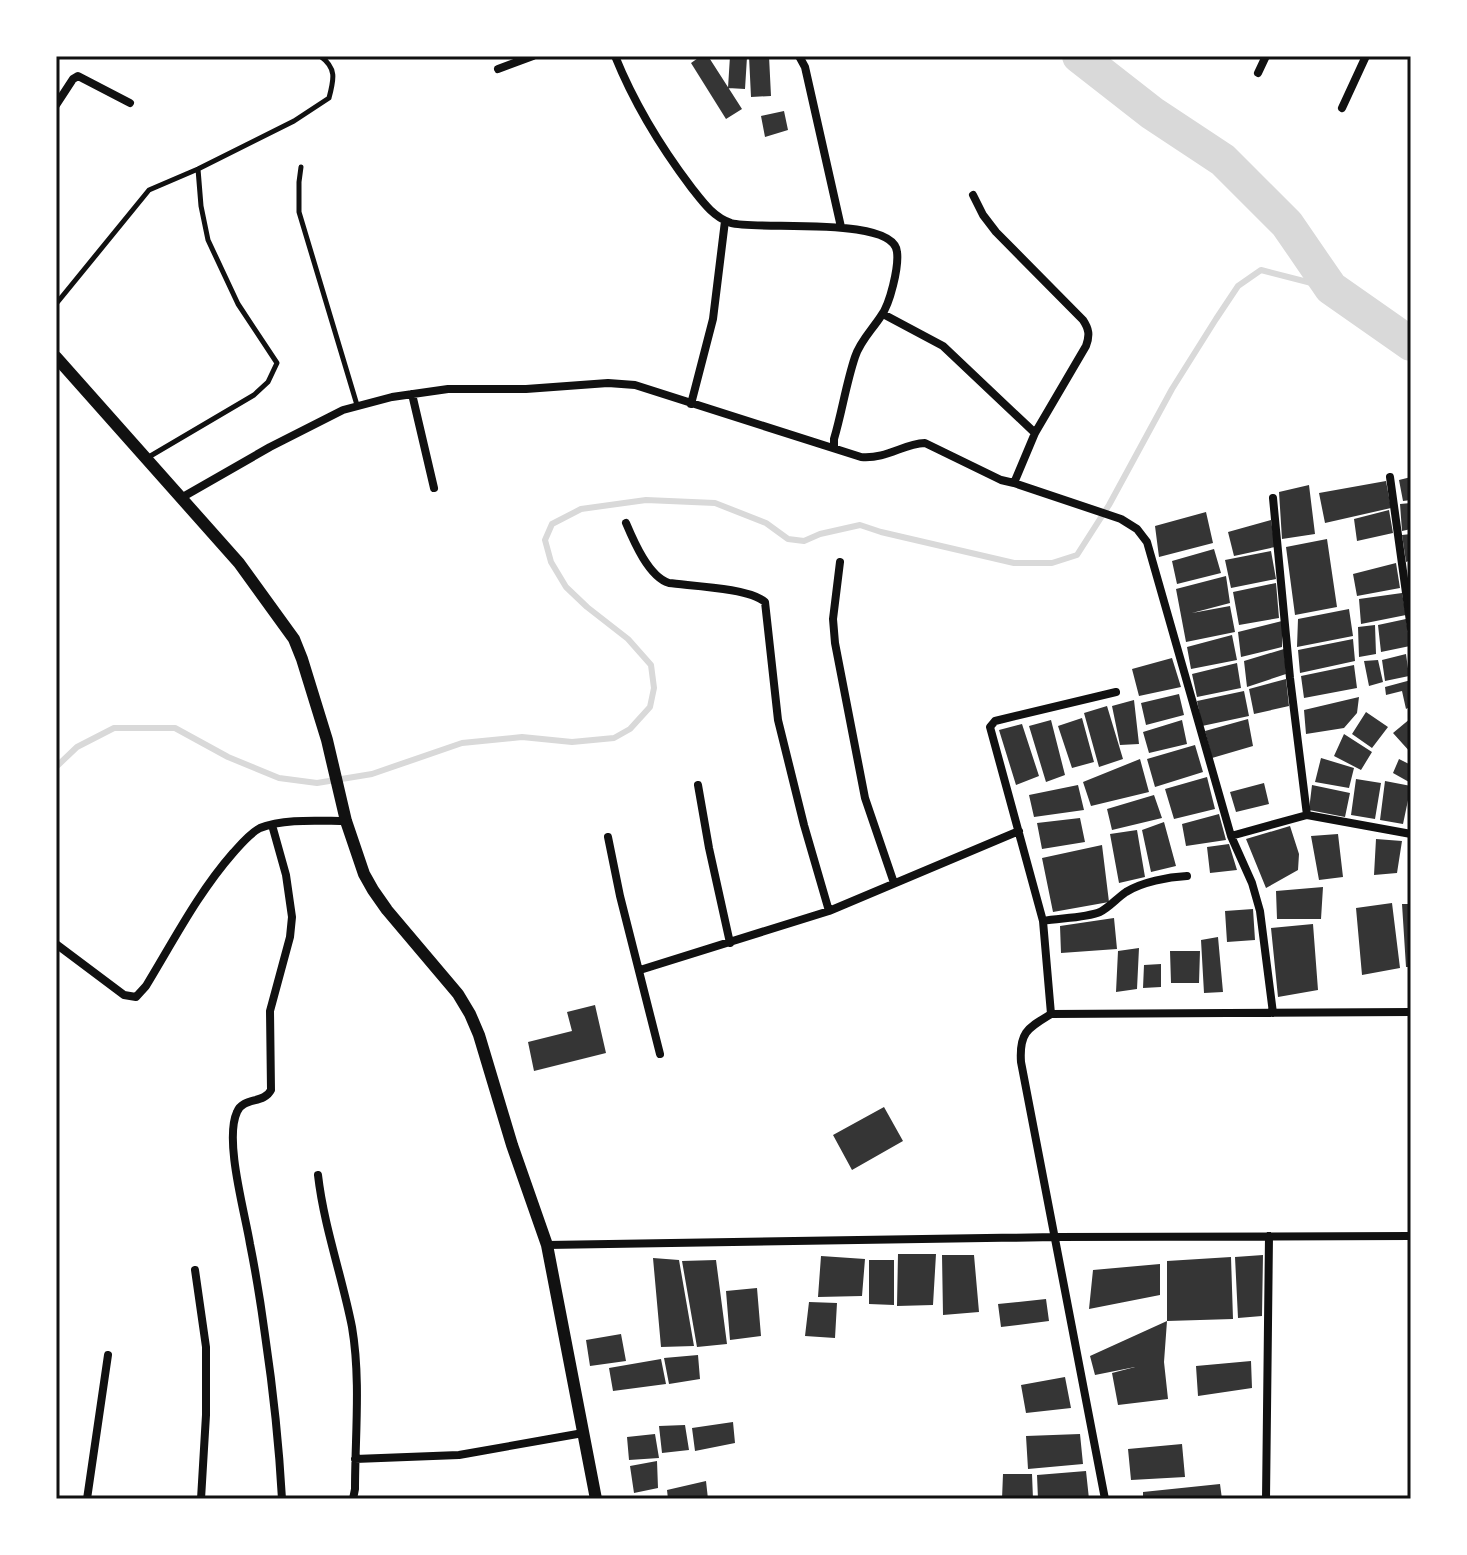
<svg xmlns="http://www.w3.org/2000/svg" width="1467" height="1555" font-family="Lato,sans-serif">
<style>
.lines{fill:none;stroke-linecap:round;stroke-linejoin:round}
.stream{stroke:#d9d9d9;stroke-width:6}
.river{stroke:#d9d9d9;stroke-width:34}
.building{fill:#353535}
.service{stroke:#111;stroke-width:5}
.minor{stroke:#111;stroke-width:8}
.tertiary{stroke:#111;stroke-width:12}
.neatline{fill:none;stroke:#111;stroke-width:3}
</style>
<rect width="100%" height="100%" fill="#fff"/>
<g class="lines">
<path class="stream" d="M56,767l21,-20 37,-19h61l53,29 51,21 38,5 55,-9 90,-31 60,-6 50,5 42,-4 16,-9 20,-22 4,-19 -3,-23 -23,-26 -41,-32 -21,-20 -15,-25 -6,-22 7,-16 29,-15 65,-9 69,3 51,20 22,16 16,2 16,-7 40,-9 21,7 133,31h38l25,-8 32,-50 63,-116 44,-70 22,-33 23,-16 70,18"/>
<path class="river" d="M1079,56l73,57 71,47 64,64 44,64 80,56"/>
</g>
<path class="building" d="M701,56h7l34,53 -16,10 -35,-56z
M730,56l17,1 -2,32 -17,-1z
M749,56h20l2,40 -20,1z
M784,111l4,19 -23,7 -4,-21z
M1411,477v23l-8,1 -4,-21z
M1386,481l5,27 -66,15 -6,-30z
M1309,485l6,49 -33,5 -3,-47z
M1411,503v26l-9,2 -2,-27z
M1389,510l4,23 -36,8 -3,-22z
M1206,512l7,31 -54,14 -4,-31z
M1271,520l4,27 -41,9 -6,-24z
M1411,534v26l-5,2 -4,-27z
M1327,539l10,68 -42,8 -9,-68z
M1214,549l7,24 -44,11 -5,-23z
M1271,551l5,28 -45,9 -6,-28z
M1396,563l4,25 -43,8 -4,-22z
M1226,576l4,27 -38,10 38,-7 5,26 -49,10 -10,-53z
M1276,583l3,35 -40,7 -6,-33z
M1402,593l4,22 -45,9 -2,-25z
M1349,609l4,27 -56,11 1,-28z
M1406,619l4,27 -29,6 -3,-27z
M1282,621v26l-41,10 -3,-25z
M1375,625l1,29 -17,3 -1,-30z
M1232,635l5,25 -46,9 -4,-22z
M1353,639l2,22 -55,12 -2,-23z
M1284,649l2,25 -39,13 -3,-26z
M1406,654l3,22 -24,5 -3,-21z
M1172,658l9,29 -42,9 -7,-27z
M1378,660l5,22 -14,4 -5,-25z
M1237,663l4,25 -44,9 -5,-23z
M1354,665l3,23 -53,10 -3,-22z
M1286,679l3,27 -35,8 -5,-25z
M1411,680v26l-5,3 -4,-18 -16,4 -1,-8z
M1244,691l5,25 -47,10 -5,-25z
M1179,694l5,21 -38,10 -5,-22z
M1359,697l-2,16 -13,15 -38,6 -2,-24z
M1134,700l5,44 -19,1 -8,-39z
M1107,706l16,53 -24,8 -15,-54z
M1366,712l22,15 -16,21 -20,-14z
M1082,718l12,44 -22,6 -14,-42z
M1411,718v35l-18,-20z
M1248,719l5,27 -41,12 -7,-27z
M1051,720l14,55 -19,7 -17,-56z
M1182,720l5,24 -38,9 -6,-21z
M1022,724l17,52 -23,9 -17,-55z
M1344,734l28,18 -11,18 -27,-14z
M1195,745l8,27 -48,15 -8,-28z
M1321,758l33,10 -5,20 -34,-6z
M1140,759l9,33 -58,14 -8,-24z
M1399,759l12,6 -2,17 -16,-9z
M1207,777l8,32 -41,10 -9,-30z
M1356,779l25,4 -6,36 -24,-4z
M1385,781l26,5 -8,38 -23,-4z
M1264,783l5,21 -33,8 -6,-20z
M1078,785l6,25 -50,7 -5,-22z
M1312,785l38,8 -5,24 -36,-7z
M1154,795l8,23 -50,12 -5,-21z
M1219,814l7,26 -40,6 -4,-22z
M1080,818l5,24 -43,7 -5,-26z
M1164,822l12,44 -25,6 -9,-42z
M1290,826l9,28 -1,16 -32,18 -20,-49z
M1137,830l8,47 -26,6 -9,-49z
M1338,834l5,43 -24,3 -8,-44z
M1376,839l26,2 -5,32 -23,2z
M1229,844l8,26 -27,3 -3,-26z
M1102,845l7,57 -56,10 -11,-54z
M1323,887l-2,32h-44l-1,-28z
M1392,903l8,65 -38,7 -6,-67z
M1402,904h9v63h-5z
M1253,909l2,31 -28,2 -2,-31z
M1114,918l3,31 -56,4 -1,-27z
M1313,924l5,66 -40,7 -7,-69z
M1218,937l5,55 -19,1 -3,-53z
M1139,948l-2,41 -21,3 2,-41z
M1170,951h30l-1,32h-28z
M1161,964v23l-18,1 1,-23z
M595,1005l11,48 -72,18 -6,-29 44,-11 -5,-19z
M884,1107l19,34 -51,29 -19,-35z
M898,1254h38l-3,51 -36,1z
M942,1255h32l5,57 -36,3z
M1263,1255l-1,61 -24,2 -3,-61z
M821,1256l44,3 -3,37 -44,1z
M1231,1257l2,62 -66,2v-60z
M653,1258l26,2 15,86 -33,1z
M716,1260l11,84 -30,3 -15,-86z
M869,1260h25v45l-25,-1z
M1160,1264v31l-71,14 4,-39z
M757,1288l4,48 -31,4 -4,-49z
M1046,1299l3,22 -48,6 -3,-23z
M809,1302l28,1 -2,35 -30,-2z
M1167,1321l-3,41 4,37 -50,6 -6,-32 23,-6 -40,8 -5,-19z
M621,1334l5,27 -36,5 -4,-26z
M698,1355l2,24 -31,5 -5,-26z
M661,1359l5,25 -53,7 -4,-23z
M1251,1361l1,27 -54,8 -2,-30z
M1065,1377l6,31 -45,5 -5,-28z
M733,1422l2,21 -40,8 -3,-23z
M685,1425l4,25 -27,3 -3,-27z
M655,1434l4,24 -30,2 -2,-23z
M1080,1434l3,30 -55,5 -2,-33z
M1182,1444l3,33 -54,3 -3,-31z
M657,1461l1,27 -24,5 -4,-27z
M1086,1471l3,28h-51l-1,-24z
M1003,1474h29l1,25h-31z
M706,1481l2,18h-40l-1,-9z
M1220,1484l2,15h-79v-7z"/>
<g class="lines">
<path class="service" d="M301,167l-2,15v30l58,193
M56,304l93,-114 49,-21 96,-48 35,-23c5,-19 8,-30 -9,-42
M147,458l107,-63 14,-13 9,-19 -39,-59 -30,-64 -7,-34 -3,-37"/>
<path class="minor" d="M615,56c19,47 45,90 76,131 11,14 22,30 40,36 26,8 163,-8 166,29 2,15 -7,52 -16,64 -9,14 -21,25 -26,41 -9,27 -13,55 -21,82v9
M799,56l6,11 36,160
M498,69l35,-13
M1258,73l8,-17
M56,105l17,-26 5,-3 52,27
M1342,108l24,-52
M883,314l60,32 92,87
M412,394l22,94
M691,404l22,-85 12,-98
M1390,477l21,152
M1014,483l107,36 16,10 10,13 84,294 21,47 8,28 13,102
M181,498l89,-51 73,-37 49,-13 56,-8h78l82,-6 27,2 226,72c27,2 41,-13 64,-14l76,37 13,3 21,-50 51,-87c4,-11 3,-17 -3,-26l-87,-88 -13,-17 -10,-20
M626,523c8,19 23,54 43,60 22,3 80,5 96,19l13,118 26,105 25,86
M840,562l-7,57 2,24 30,155 29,85
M698,785l11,63 21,95
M1307,815l104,19
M272,825l14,50 6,42 -2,20 -20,74 1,79c-7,14 -28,7 -34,22 -13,28 8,101 13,132 6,30 11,61 15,91 8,54 14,109 17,164
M1231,836l76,-21 -17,-137 -17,-180
M608,837l12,59 40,158
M1043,921c17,-3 42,-3 57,-9 10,-5 17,-14 26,-20 16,-10 42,-15 61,-16
M56,944l68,51 12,2 10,-11c28,-46 52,-93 87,-133 8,-9 17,-20 27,-25 24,-10 60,-7 86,-7
M640,970l189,-59 190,-80
M1051,1014c-23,14 -32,18 -30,48l84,437
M1051,1014l-8,-93 -53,-194 5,-6 121,-29
M1051,1014l360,-2
M318,1175c6,52 24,101 34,152 9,53 3,109 3,162l-2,10
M547,1245l509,-8 355,-1
M195,1270l11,77v68l-5,84
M355,1459l104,-4 124,-22
M87,1499l21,-144
M1266,1499l3,-263"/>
<path class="tertiary" d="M56,357l183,206 55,76 8,20 25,81 19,81 18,53 9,16 14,20 71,84 12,20 9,21 33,110 35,100 49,254"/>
</g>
<rect width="1467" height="1555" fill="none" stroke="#ffffff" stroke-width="116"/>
<rect x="58" y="58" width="1351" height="1439" class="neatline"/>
</svg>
